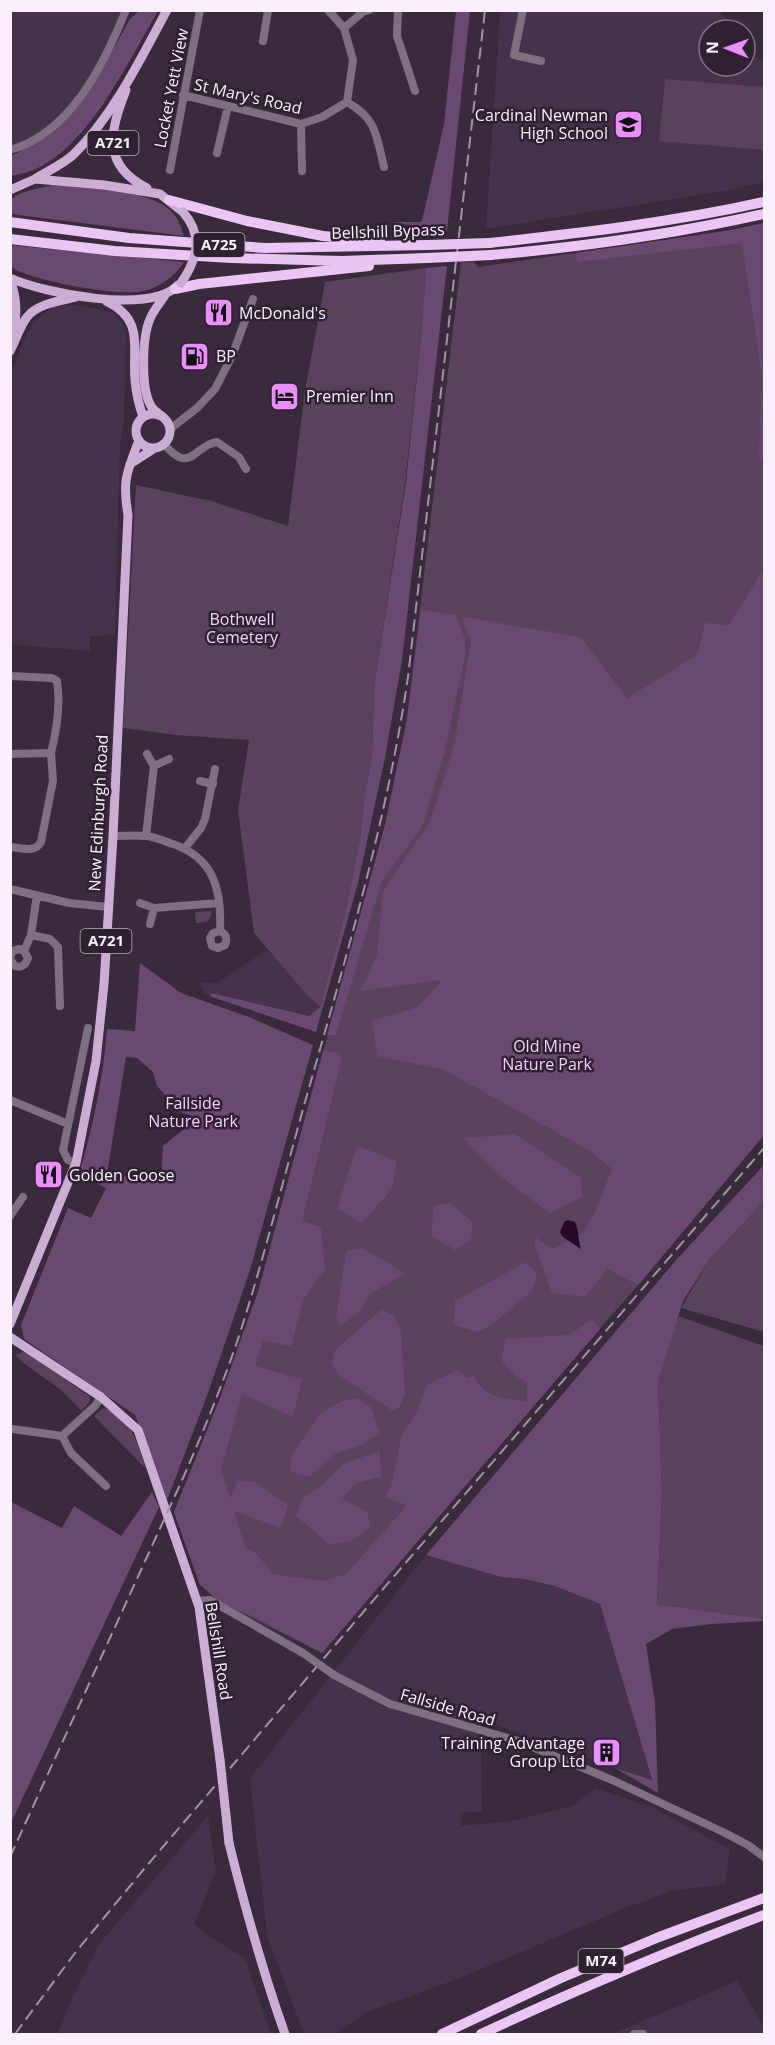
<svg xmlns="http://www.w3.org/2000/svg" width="775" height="2045" font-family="'Open Sans',sans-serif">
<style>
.built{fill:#46324a}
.green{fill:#58425c}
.forest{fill:#6a4971;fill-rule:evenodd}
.water{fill:#27092d}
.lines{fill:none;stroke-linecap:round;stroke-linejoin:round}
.minor{stroke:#7e6f81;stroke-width:8}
.major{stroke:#ccadd3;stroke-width:9}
.highway{stroke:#ebc5f3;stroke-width:10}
.rail{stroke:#a194a3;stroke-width:2;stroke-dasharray:12 6;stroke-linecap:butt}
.minor-bridge{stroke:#7e6f81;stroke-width:8}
.major-bridge{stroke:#ccadd3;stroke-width:9}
.highway-bridge{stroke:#ebc5f3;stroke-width:10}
.labels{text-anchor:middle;stroke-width:5;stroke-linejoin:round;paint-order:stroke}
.shield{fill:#2f2032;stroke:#bdb2bf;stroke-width:1.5}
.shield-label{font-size:15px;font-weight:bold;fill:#faf0fc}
.street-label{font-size:16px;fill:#faf0fc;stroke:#2f2032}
.poi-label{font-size:16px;fill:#faf0fc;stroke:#2f2032;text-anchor:start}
.park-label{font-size:16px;fill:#f1d1f7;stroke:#2f2032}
</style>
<rect width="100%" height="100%" fill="#392a3c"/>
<path class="built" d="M11,11h117l-47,91 -40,36 -30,14z
M500,11h220l15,19h-26v36h36v-23l9,12 10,7v120l-34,8 -244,39z
M75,305l38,7 13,18 -2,92 -4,23 -5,190 -25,1v15l-80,-7 1,-269 10,-29 12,-23 20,-16z
M265,951l7,2 35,42 13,12 -11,9 -97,-23 -3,3 -6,-4 -4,-10 18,1z
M426,1555l75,22 24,2 30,7 45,18 52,177 -171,-61 1,92 -21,1v13l50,-5 61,-15 24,-18 55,19 79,42 -5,35 -53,7 -44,16 -168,71 -93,34 -32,22h-31l-37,-98 -17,-158z
M208,1816l8,56 -22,52 14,12 37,22 26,76h-213l14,-36 27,-54z
M737,1981l27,46v7h-152z"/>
<path class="green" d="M665,79l99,8v63l-105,-9z
M764,223v912l-117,140 -115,131 -210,247 -102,-51 -20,-17 -26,-73 45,-111 39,-109 127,-467 22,-106 54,-457 12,-1 5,6 248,-36z
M426,268l-5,69 -16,147 -31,203 -2,71 -7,33 -5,48 -14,70 -26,98 -13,-12 -53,-62 -16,-123 11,-70 -73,-5 -53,-7 13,-243 75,16 77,25 17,-135 20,-109z
M212,911l-1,5 -4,6 -11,1 -1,-11z
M764,1201v131l-83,-24 28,-48z
M678,1316l86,30v273l-107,-15 5,-111 -4,-110z
M26,1351l64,46v4l-8,10 -22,-22 -34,-24 -11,-10z
M103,1408c27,5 36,39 43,61l-52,-53z"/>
<path class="forest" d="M139,11h19c-29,49 -65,127 -116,155 -9,5 -21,8 -31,10l-1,-20c67,-30 86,-77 120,-137z
M456,11h14l-23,220 -56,-9h30l3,-10 20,-88z
M52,185c29,2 100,5 119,26 7,7 10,16 13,25l-173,-22c0,-5 -2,-12 2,-16 7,-7 29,-10 39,-13z
M764,223v238l-5,-2 3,-83 -20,-133 -165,19 -1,-9 150,-22z
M10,245l174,17c-9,15 -27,27 -45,30 -27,3 -107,-11 -128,-25z
M447,266l-45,394 -17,98 -27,125 -42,149 -107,-36 3,-3 97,23 11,-9 26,-98 14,-70 5,-48 7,-33 2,-71 32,-205 15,-145 5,-69z
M764,569v566l-126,150 -31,-16 -22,28 -33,-4 -17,-48v-8l18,12 31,-17 13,-24 15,-39 -20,-17 -148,-82 -67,-14 -5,-35 46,-14 24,-27 -82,11 17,-35 6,-65 47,-69 25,-80 16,-103 -7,-14 -1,-8 118,20 46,61 70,-43 8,-32 24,2z
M421,610l35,5 9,24v17l-21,99 -22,72 -40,53 -46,155h-9l58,-210 22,-106z
M140,963l41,30 68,24 64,28 -63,225 -42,123 -41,107 -32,-85 -111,-76 -3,-14 47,-117 23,10 15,-30 -27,-14c14,-47 24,-95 28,-145l28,2zM126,1057l11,1 16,14 4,14 23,26 18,6 -35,28 -2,34 -54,-6z
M323,1051l12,1 7,6 -40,163 19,6 4,42 -21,30 -13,47 -28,-5 -8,25 47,13 -9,38 -51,-23 -21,76 9,29 8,-18 17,1 33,23 -7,23 -47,-17 11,36 12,7 16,20 51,7 22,-7 61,-69 -23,-8 7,-10 11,-53 12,-16 13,-33 31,-15 9,8 7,-2c12,24 29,21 53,26v-19l-11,-7 -14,-15 3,-22 64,-4 23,-16 8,10 -278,324 -63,-34 -39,-17 -20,-17 -26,-73 45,-111 39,-109z
M515,1134l66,44 1,19 -32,16 -46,-34 -41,-41z
M357,1146l40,15 -5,28 -30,34 -25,-14z
M764,1165v36l-55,59 -26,41 -25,82 4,110 -5,111 107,15v2l-52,3 -40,5 -26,15 9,58 3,91 -43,-25 37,12 -52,-176 -45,-18 -30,-7 -24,-2 -75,-22 251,-296z
M450,1203l23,19 -2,17 -16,11 -23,-14 1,-30z
M363,1248l42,25 -36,22 -9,17 -19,13 -5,-5 10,-69z
M526,1262l11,13 -5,16 -39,33 -15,8 -24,-7 1,-24z
M381,1310l13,5 7,17 4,62 -5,12 -7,5 -56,-37 -5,-12 3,-12z
M356,1398l15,9 9,26 -19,12 -26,9 -25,22 -11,-1 -9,-4 2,-17 29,-41 21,-12z
M380,1451l1,26 -25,6 -14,15 25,14 3,15 -20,15 -21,2 -33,-28 6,-17 21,-15 21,-21z
M152,1492l7,15 -148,316v-321l51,26 12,-22 47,30z"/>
<path class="water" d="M568,1220l7,2c4,8 3,18 6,27l-18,-12 -3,-5 4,-10z"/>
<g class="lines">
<path class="minor" d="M398,10l-1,26 18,55
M523,10l-9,45 27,6
M344,28l19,-16 6,-2
M263,41l5,-31
M183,95l118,29 21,-7 25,-15 6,-42 -9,-32 -16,-18
M347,102c30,17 29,33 37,65
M301,124l1,47
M10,150c61,-17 94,-86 116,-140
M217,153l11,-47
M170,170l30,-160
M170,429l27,-21 18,-19 17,-33 21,-57
M164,444c27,32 30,1 53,-2l22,15 7,12
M10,676l42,2 5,3c4,24 0,48 -6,72l-41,1
M154,766l15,-7
M200,781l13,3
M113,836c11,0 22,-1 33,0 9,1 18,5 27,8 41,14 49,46 47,87 6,3 8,7 5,14l-7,3 -6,-2 -2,-8 3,-5 7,-2
M146,836l8,-70 -7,-12
M10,847c12,1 25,6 31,-5l12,-61 -2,-28
M185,848l16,-20 4,-9 10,-50
M10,889l59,14 39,4
M140,903l14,5 65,-5
M150,924l4,-16
M31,935l19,4 8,8 2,59
M24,951l7,-16 6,-40
M10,957l3,-6 6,-2 5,2 4,7c-2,7 -7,10 -13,8l-5,-7
M10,1100l58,24
M76,1163l-8,-3 -5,-10 25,-122
M10,1216l13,-19
M13,1429l49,7 33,-30 6,-9
M62,1436l9,17 35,33
M197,1601l13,-1 93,53
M334,1675l56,29 128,37 94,39 111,52 25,13 16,12
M634,2034h9"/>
<path class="major" d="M126,90c-16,41 -25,75 21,98
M35,179c12,-8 29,-15 39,-25 39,-38 67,-96 93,-144
M10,190l25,-11 69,6 56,9 23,18
M10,278c33,15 141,37 168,7
M10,280c8,20 7,38 2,59
M106,301c39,19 26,45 29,79 1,13 4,25 8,37
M10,351c6,-11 10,-25 17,-34 11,-14 34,-16 49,-20
M136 431a17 17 0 1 1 34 0a17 17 0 1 1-34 0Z
M163,417c-5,-4 -11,-7 -13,-13 -9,-17 -8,-67 0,-85 3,-8 10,-16 15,-24
M130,464l25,-16
M10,1324l66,-161 20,-102 8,-77 9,-148 15,-321c-6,-35 -1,-43 11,-75
M10,1337l91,60 37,33 61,177 21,153
M229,1843c16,65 34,129 56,191"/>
<path class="highway" d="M169,200l78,21 76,15 57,5
M10,222l119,16 136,10 163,-3
M10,239l105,12 116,7 111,3 85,-3
M489,243c93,-10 185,-21 275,-41
M491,255c92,-8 183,-21 273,-41
M175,289l24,-5 170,-18
M442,2034l119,-56 98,-41 105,-39
M481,2034c93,-43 187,-83 283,-119"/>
<path class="rail" d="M10,1857l173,-379c20,-46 39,-92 55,-139 26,-80 46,-163 69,-244 39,-138 80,-275 101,-418l77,-667
M15,2034l60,-81 69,-84 239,-280 381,-441"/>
<path class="minor-bridge" d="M303,1653l31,22"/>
<path class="major-bridge" d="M181,283c16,-23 23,-47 2,-71
M220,1760l9,83"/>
<path class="highway-bridge" d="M428,245l61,-2
M427,258l64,-3"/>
</g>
<defs>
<symbol id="school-square" viewBox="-11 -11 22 22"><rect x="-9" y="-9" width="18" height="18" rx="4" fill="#ea8dfd" stroke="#2f2032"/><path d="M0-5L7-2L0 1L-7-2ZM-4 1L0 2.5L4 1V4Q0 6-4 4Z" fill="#111"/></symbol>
<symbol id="restaurant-square" viewBox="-11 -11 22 22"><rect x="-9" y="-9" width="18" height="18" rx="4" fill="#ea8dfd" stroke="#2f2032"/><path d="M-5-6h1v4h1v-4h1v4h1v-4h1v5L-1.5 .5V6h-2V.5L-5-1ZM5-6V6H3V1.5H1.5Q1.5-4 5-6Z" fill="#111"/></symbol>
<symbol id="fuel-square" viewBox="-11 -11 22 22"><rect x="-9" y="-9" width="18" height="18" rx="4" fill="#ea8dfd" stroke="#2f2032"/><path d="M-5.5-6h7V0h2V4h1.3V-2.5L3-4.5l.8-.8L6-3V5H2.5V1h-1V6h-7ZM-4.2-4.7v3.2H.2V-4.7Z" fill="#111"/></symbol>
<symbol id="hotel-square" viewBox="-11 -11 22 22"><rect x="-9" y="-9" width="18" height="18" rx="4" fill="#ea8dfd" stroke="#2f2032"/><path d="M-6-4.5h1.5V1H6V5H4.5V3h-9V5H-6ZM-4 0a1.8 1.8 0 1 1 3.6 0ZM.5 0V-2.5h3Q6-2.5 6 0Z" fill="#111"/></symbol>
<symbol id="building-square" viewBox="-11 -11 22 22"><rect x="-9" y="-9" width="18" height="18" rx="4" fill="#ea8dfd" stroke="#2f2032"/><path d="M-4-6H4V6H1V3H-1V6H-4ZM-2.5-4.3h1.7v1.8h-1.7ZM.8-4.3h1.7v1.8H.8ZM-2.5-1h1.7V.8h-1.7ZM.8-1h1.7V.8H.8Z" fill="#111"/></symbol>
</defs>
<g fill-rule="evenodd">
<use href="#school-square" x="612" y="108" width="33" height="33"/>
<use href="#restaurant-square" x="202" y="296" width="33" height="33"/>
<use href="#fuel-square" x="178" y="340" width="33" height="33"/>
<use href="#hotel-square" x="268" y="380" width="33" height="33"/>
<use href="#restaurant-square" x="32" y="1158" width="33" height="33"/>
<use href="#building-square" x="590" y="1736" width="33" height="33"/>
</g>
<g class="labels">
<g class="shield">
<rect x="87.5" y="131" width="51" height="24" rx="4.5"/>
<rect x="193.5" y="233" width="51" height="24" rx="4.5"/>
<rect x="80.5" y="929" width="51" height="24" rx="4.5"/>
<rect x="578.5" y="1949" width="45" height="24" rx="4.5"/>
</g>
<g class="shield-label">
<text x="113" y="148">A721</text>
<text x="219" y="250">A725</text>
<text x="106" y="946">A721</text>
<text x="601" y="1966">M74</text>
</g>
<g class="street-label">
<text transform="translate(171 88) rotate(-79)" y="6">Locket Yett View</text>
<text transform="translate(248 96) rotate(13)" y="6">St Mary's Road</text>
<text transform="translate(388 231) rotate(-2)" y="6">Bellshill Bypass</text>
<text transform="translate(98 813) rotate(-87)" y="6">New Edinburgh Road</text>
<text transform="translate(219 1651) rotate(81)" y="6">Bellshill Road</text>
<text transform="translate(448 1707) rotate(16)" y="6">Fallside Road</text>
</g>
<g class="poi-label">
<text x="608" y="121" text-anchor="end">Cardinal Newman<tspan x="608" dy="18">High School</tspan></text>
<text x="239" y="319">McDonald's</text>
<text x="216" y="362">BP</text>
<text x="306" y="402">Premier Inn</text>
<text x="69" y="1181">Golden Goose</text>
<text x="585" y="1749" text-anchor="end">Training Advantage<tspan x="585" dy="18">Group Ltd</tspan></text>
</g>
<g class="park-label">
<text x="242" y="625">Bothwell<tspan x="242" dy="18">Cemetery</tspan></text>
<text x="547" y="1052">Old Mine<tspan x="547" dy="18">Nature Park</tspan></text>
<text x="193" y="1109">Fallside<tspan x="193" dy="18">Nature Park</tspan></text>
</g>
</g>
<rect width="775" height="2045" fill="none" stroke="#faf0fc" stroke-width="24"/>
<g transform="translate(727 48) rotate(271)"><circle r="28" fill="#2f2032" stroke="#807383" stroke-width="1.5"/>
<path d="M0-4.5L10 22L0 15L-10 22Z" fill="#ea8dfd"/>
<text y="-9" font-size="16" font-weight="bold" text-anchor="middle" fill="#faf0fc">N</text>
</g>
</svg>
